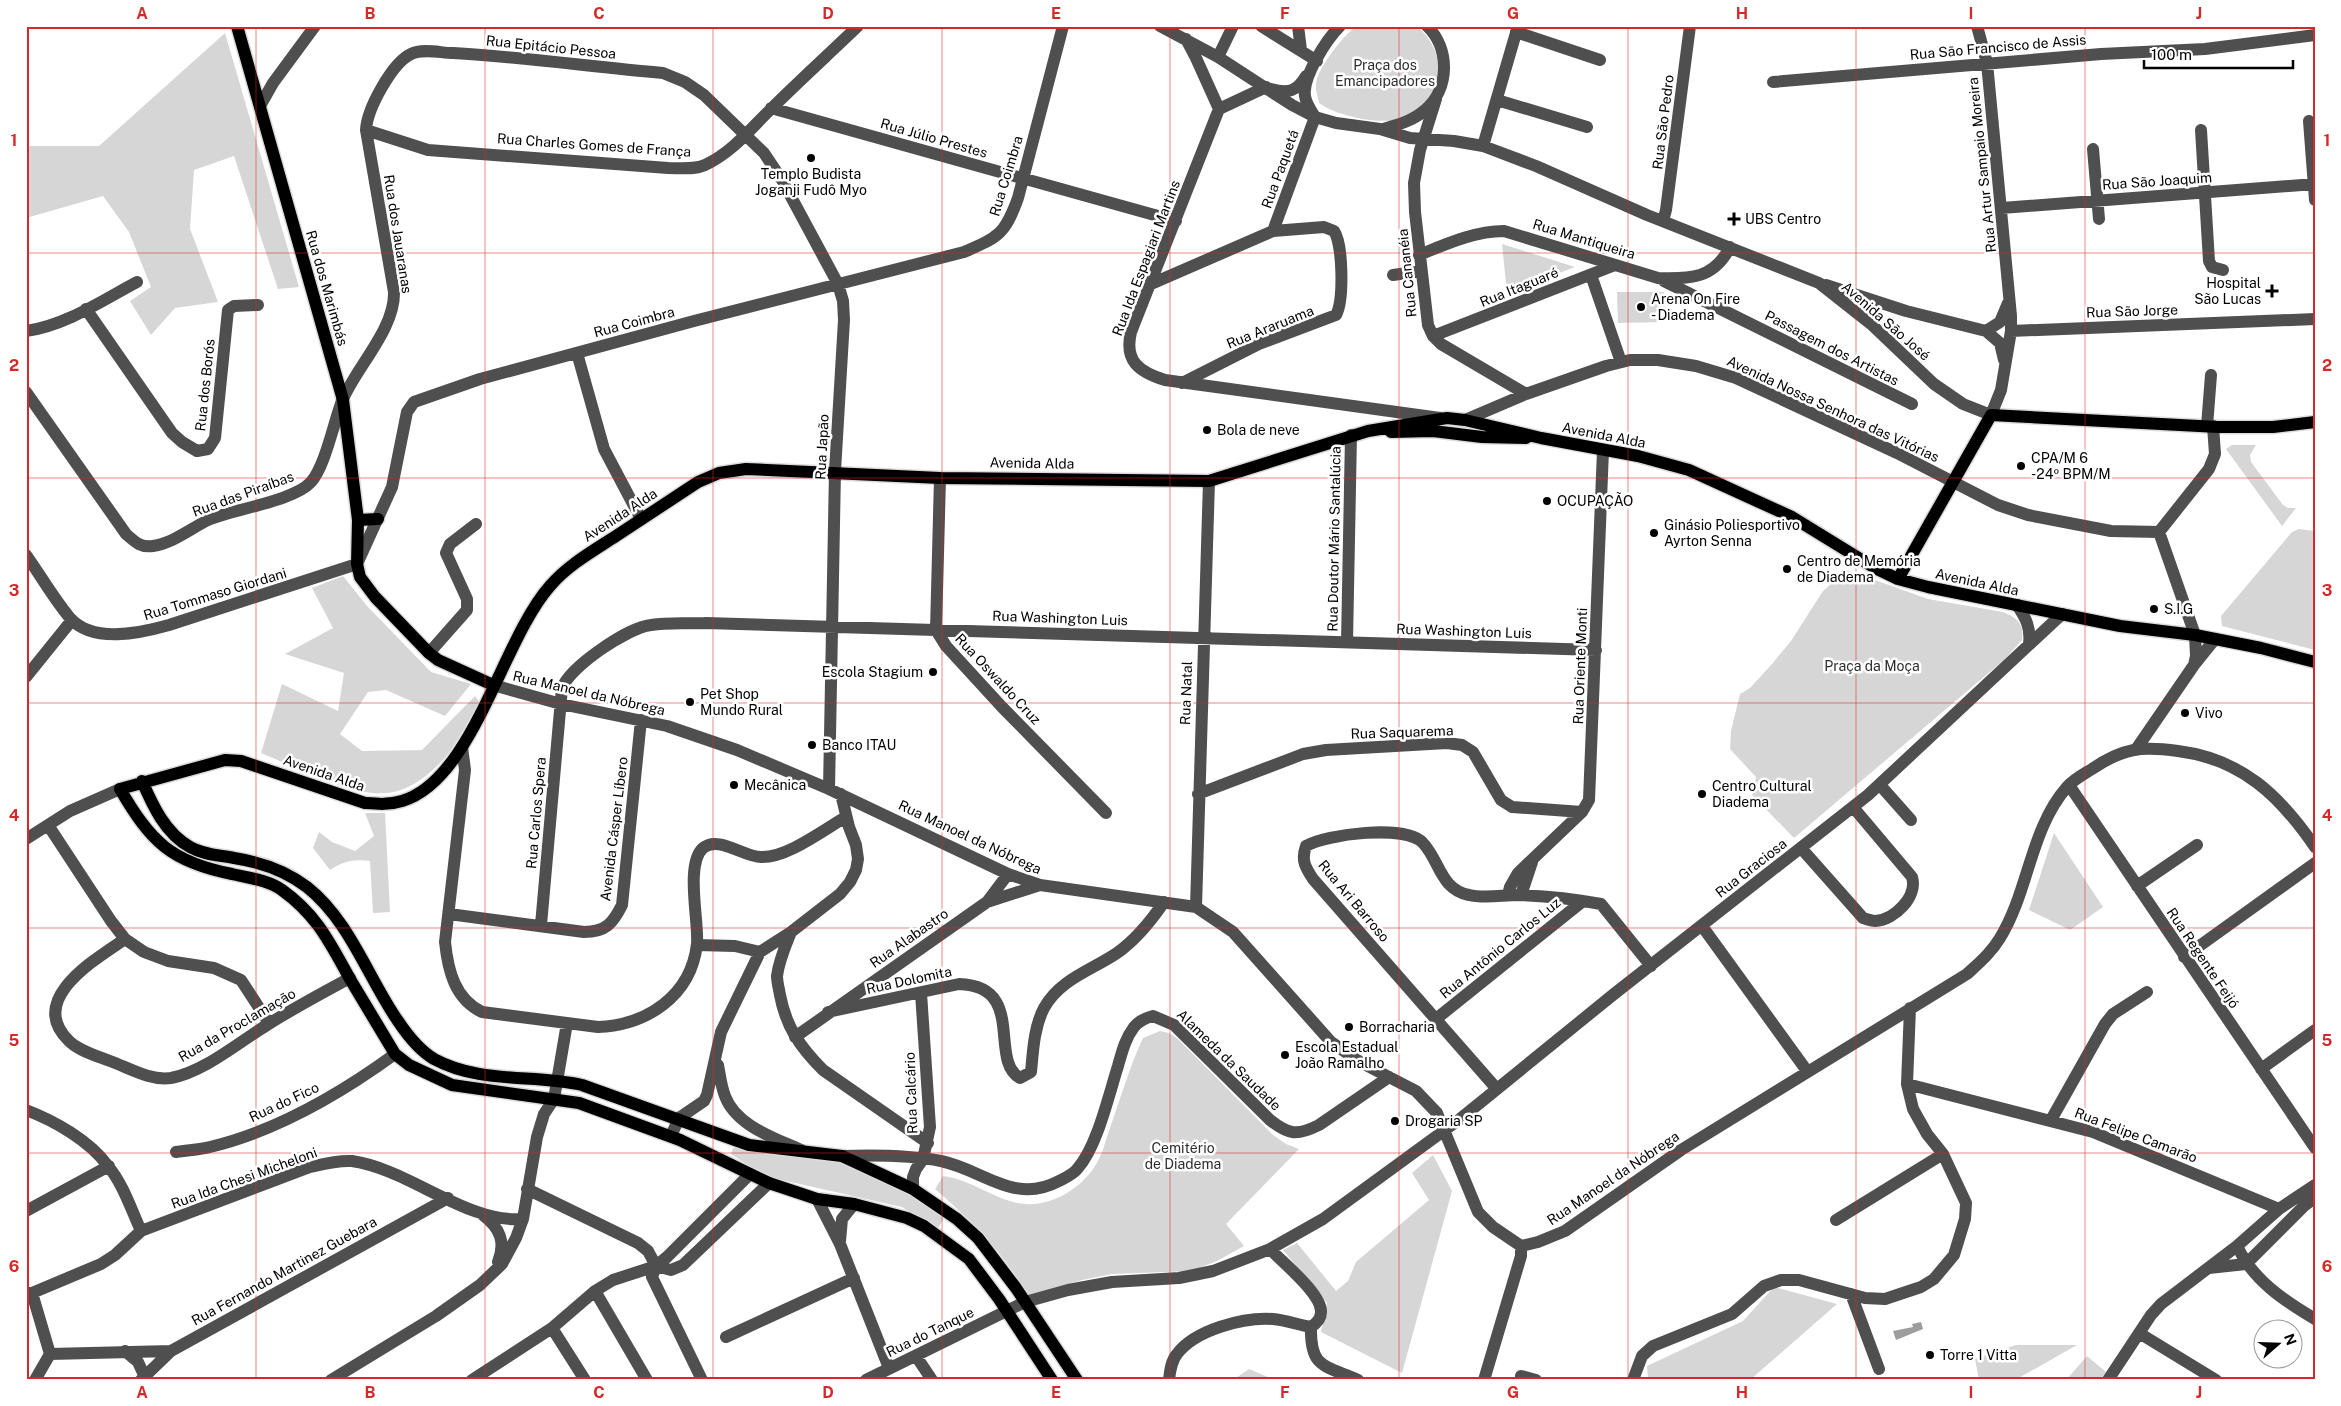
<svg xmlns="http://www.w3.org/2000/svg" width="2341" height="1406" font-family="'Public Sans',sans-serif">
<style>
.green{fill:#d6d6d6}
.water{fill:#9d9d9d}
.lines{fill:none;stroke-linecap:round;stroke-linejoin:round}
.major-casing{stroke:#dbdbdb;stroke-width:15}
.minor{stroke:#4f4f4f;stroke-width:12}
.major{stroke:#000;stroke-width:12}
.grid{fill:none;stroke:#d62828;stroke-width:1;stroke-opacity:0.55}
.poi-dot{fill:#000;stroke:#fff;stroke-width:2}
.labels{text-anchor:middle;stroke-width:5;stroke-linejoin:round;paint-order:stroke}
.street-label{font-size:14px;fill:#000;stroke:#fff}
.park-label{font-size:14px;fill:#2d2d2d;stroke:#fff}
.poi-label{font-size:14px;fill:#000;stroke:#fff;text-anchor:start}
.neatline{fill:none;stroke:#d62828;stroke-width:2}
.grid-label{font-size:16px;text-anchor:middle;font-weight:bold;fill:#d62828}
</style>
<rect width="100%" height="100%" fill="#fff"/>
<path class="green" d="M1357,26h60c21,18 32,51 11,75 -3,3 -8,6 -12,9 -4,2 -8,7 -13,8 -21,8 -67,-2 -84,-15 -1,-6 -4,-13 -3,-19 1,-15 28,-50 41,-58z
M225,33l74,254 -21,2 -44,-133 -40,14 -4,59 28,73 -43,6 -24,27 -21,-34 21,-14 -22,-55 -26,-36 -77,22v-72h73z
M1502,244l73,23 -68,26z
M1617,292h47l1,30 -47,1z
M2232,445h24l-6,10 1,7 32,43 5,3h8l-14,18 -56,-77z
M2299,529l16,2v119l-93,-24 -1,-10 71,-84z
M1847,570l81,29 75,13c15,6 21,12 19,28l-17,19 -211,179 -42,-43 4,-18 -26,-28 1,-18 9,-37 10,-6 22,-24 19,-23 32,-50z
M343,576l24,30 64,66 40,12 -26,32 -59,-26 -18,2 -28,42 22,17 60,-1 53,-54 4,6c-13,22 -24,47 -42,64 -13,13 -31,25 -49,27 -38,4 -92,-26 -127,-40l21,-69 56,27 6,-38 -59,-19 48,-26 -21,-40z
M365,813h20l5,99 -17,1 -3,-52c-16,-2 -26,0 -40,9l-17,-22 6,-16 13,10 23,9 19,-15z
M2054,833l49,74 -33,23 -41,-20z
M1160,1031l9,2 8,5 96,97 13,9 13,5 -73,75 18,22 -27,15 -26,10 -79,3 -30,6 -54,15c-28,-46 -53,-71 -93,-106l8,-13c26,3 48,21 74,27 30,6 62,-12 78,-37 7,-10 10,-24 14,-35 11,-31 20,-63 34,-93z
M738,1147l94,12 31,12 46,22 36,23 -8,14 -35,-23 -129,-29 -27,-14 -15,-10 2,-6z
M1433,1155l19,36 -50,182 -81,-41 6,-29 -44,-53 14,-7 39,48 12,-10 8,-19 73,-62 -17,-27z
M1774,1287l63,17 -87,76h-102l-1,-14 96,-45z
M2016,1345h61l-62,35h-36l-4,-21z
M2087,1356l19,16 -6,8h-34z
M1249,1369l26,11h-42z"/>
<path class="water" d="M1921,1322l2,7 -27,11 -3,-9 20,-4 -1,-3z"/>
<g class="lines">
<defs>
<path id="major" d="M237,26l106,374 15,120 -1,44 3,13 15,20 54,56 9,7 55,25
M1391,432l42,-1 49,6 44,1
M358,520l20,-1
M1898,579l93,-164 227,12h55l42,-5
M142,781c11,25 23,52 48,66 14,8 29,8 44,11 26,4 52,13 73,29 43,34 61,91 91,134 10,15 21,29 36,38 46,25 99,15 148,26l167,60 93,11 71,33 44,30 21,19 38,50 61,92
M1052,1380l-53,-81 -30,-40 -45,-33 -17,-8 -53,-14 -37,-5 -48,-16 -89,-43 -101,-37 -127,-18 -43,-20 -14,-11c-15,-25 -30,-50 -45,-75 -20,-36 -33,-64 -68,-89 -14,-10 -33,-12 -50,-16 -61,-12 -81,-32 -112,-85l105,-29 16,1 124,42c13,1 24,2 37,-2 71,-21 100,-161 148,-215 18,-21 43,-35 66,-50 27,-18 55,-36 82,-54l21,-9 27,-4 194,9 269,3 159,-50 79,-13 18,2 76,18 97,18 51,14 103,47 83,51 23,11 30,8 192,39 75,9 66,13 54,14"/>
</defs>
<use href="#major" class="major-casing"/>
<path class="minor" d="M1160,26l58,31 74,48 23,12 21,6 44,6 30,9 44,3 29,5 53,20 111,49 172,68 52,41 63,60 29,20 28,11 10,-25 10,-59v-15l-24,-253 -10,-37
M1261,26l56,35
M1298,26l3,24
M1516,32l84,28
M1186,39l10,19 23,51
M1218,57l15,-31
M1773,82l328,-28 104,-5 110,-14
M1266,87l-47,22 -88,223c-7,29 8,40 34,48l275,38
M1271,89c18,5 26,2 35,-13
M1436,99l-16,51 -6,33 1,29 13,113 5,11 8,8 85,50
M1497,100l90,27
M260,106l13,-23 42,-57
M771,108l405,113
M2309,121l6,79
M1383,129c14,-4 30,-8 42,-19 25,-21 25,-62 2,-84
M366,130l62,20 240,18c12,0 26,2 37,-3 28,-13 46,-37 67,-57 28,-28 58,-55 86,-82
M2201,130l8,131 3,6 11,3
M1483,146l35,-120
M2093,149l6,70
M2002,208l313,-24
M1663,221l3,-11 24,-184
M1273,231l42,-114c-4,-7 -9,-13 -10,-21 -3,-19 22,-57 35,-70
M1419,255c27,-11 56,-24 85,-24l154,47c32,1 56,1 72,-31
M1393,275l28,-4
M1591,275l30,87
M1664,281l248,123
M1151,284l122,-53 51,-4 10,4c9,13 10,70 2,84l-77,29 -77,39
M1826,285l80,26 80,20 14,12 4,17
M86,309l86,124 10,9 15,9 11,-2 7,-11 13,-128 6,-4 24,-1
M26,331c39,-5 77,-31 111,-49
M1986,331l14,-9 8,-19
M2011,331l304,-12
M1433,336l182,-71
M577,353l27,96 37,70
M26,392l100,142c9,8 15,14 27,12 20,-3 37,-17 55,-26 26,-11 86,-19 103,-38 14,-15 23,-61 31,-81 15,-35 53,-72 52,-109l-28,-162c1,-21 26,-67 45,-76 12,-6 30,-1 42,-1 70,4 140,14 210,20l22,9 19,13 60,58 18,27 56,104 5,17 1,19 -9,151 -6,318
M1465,420l61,-26 80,-28 24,-6h28l38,6 40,12 161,75 101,52 30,10 83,16 48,1
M2207,426l4,-51
M940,478l-4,152 10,16 56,61 104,106
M2159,532l36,103 1,21 -2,9
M2159,532l50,-63 6,-15 -2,-28
M26,555c15,21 28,44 44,63 23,26 71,15 99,7l188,-61 35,-77 15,-75 7,-10 66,-23 214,-58 270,-69c35,-15 41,-18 54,-54l45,-172
M2017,605c9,13 14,23 12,39
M1347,642l4,-207
M429,653l38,-43v-11l-21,-46 4,-9 26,-20
M26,677l46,-57
M493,685l68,19 106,22 70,24 92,39 179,85 32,11 156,22 37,25 98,110 29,20 56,29 21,22 41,99 15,15 28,19 17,-4 27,-11 116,-81 286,-176c12,-11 24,-21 33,-36 29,-47 30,-109 67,-151 7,-8 17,-13 25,-18 31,-21 49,-23 86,-18 64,8 102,45 137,96
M462,747l3,23 -20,172c3,29 10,57 37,70l116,15c49,-2 93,-31 99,-83 2,-22 -12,-80 6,-96 15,-13 41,9 58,9 26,1 62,-27 85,-40
M2137,748l57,-83 21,-26
M1880,785l31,35
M2069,785l246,363
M1198,794l105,-40 23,-4 121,-7 15,2 11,7 28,48 11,7 70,5
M48,825l63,96 14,18 19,13 24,9 46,7 27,12 28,43
M26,839l44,-28 50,-22
M1801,848l62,70c4,1 8,3 12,3 20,-1 43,-25 37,-44l-59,-70
M2137,886l60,-41
M1508,895l2,-8 8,-14 64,-61 7,-12 14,-350
M1521,895l11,-33
M987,902l53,-17
M1196,907l13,-426
M449,914l135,18c22,0 29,-9 38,-27l19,-185
M541,925l21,-237c9,-22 65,-60 89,-63 18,-3 37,-1 55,-2l890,27
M1702,926l105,145
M791,932c-6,15 -12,28 -14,44 0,6 2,13 3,19 6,32 20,52 43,75l105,73
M125,939c-29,20 -99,60 -56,102 10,10 28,15 41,20 19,7 40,20 61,17 33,-6 68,-36 96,-53 27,-17 55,-32 83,-47
M697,945l38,1 25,6
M2184,957l131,-94
M828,1012l131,-28c68,2 29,76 61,94l11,-6c2,-21 3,-45 13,-64 16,-29 48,-38 73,-55 20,-14 34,-32 47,-51
M1436,1019l147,-118
M795,1037l192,-135 21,-28
M718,1065c2,10 3,21 7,31 11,30 50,42 76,54
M2261,1069l54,-39
M1907,1084l186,48 186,77
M1496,1088l-183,-209c-8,-12 -12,-19 -7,-33 20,-12 100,-22 117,-3 17,18 17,46 46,52 15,4 34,0 49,0 28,1 56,4 83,9l50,62
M26,1110c29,11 64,31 82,56 15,18 23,43 33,65
M2051,1120l54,-96 8,-10 34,-22
M671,1136l8,-18 25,-17 3,-6 14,-63 39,-80 31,-20 49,-38 10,-12 6,-12 2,-11 -2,-14 -7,-18 -8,-33
M176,1152c11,-2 23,-2 34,-5 67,-16 130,-53 185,-93
M842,1156c33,-1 67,-1 99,5 43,9 73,44 118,20 6,-3 15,-7 19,-13 19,-21 31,-74 40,-102 4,-14 7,-27 16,-39 5,-6 11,-9 19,-11l21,9 96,95c19,15 27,16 49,5l70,-48
M527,1189l111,54 10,8 8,15
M913,1189v-12l3,-8 7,-10 7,-32 -9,-134
M817,1199l23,45 49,124
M26,1211l83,-45
M483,1215c17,13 23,27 15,47
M1836,1220l107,-66
M840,1241l2,-22 12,-15
M2237,1246c16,34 46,54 78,73
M656,1266l15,4 12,-5 86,-82
M656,1266l-4,11 50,103
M2209,1268l37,-4 58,-58 11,-8
M595,1291l52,89
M26,1293h6l69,-29 14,-9 26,-24 169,-64c13,-3 28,-7 42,-6 57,8 115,63 171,58
M32,1293l18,61 -15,26
M1851,1294l28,75
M1311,1327c-1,41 13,38 47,53
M552,1328l33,52
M2139,1333l77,47
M726,1337l128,-59
M125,1351l13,11 6,13
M50,1354l121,-3
M916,1356l16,24
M1521,1376l15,4
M141,1380l30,-29 277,-153
M331,1380l105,-64 44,-31 22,-21 14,-26 7,-19 14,-82 7,-23 10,-15 13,-76
M472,1380l80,-52 43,-37 18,-11 43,-14 11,-9 83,-83
M866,1380l159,-78 43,-12 44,-8 67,-4 34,-7 57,-22 53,-30 137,-100 154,-125 254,-199 194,-181
M1169,1380c1,-9 2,-19 8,-26 18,-24 66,-37 96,-35 13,1 25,6 38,8 6,-4 10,-8 10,-15 1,-18 -39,-50 -51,-63
M1484,1380l37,-124v-10
M1633,1380l9,-24 11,-10 79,-32 32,-28 17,-6h18l66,18 20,1 36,-12 13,-8 20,-24 11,-36 1,-16 -23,-49 -16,-20 -14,-25 -6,-25 3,-76
M2108,1380l43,-65 10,-11 76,-58 42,-37 36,-24"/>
<use href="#major" class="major"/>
</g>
<path class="grid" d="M256,26v1354M485,26v1354M713,26v1354M942,26v1354M1170,26v1354M1399,26v1354M1628,26v1354M1856,26v1354M2085,26v1354M26,253h2289M26,478h2289M26,703h2289M26,928h2289M26,1153h2289"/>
<g class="poi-dot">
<circle cx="811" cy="158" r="5"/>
<path d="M1731.5 211.5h5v5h5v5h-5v5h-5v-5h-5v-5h5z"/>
<path d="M2269.5 283.5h5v5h5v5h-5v5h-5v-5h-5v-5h5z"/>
<circle cx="1641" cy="307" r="5"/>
<circle cx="1207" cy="430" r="5"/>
<circle cx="2021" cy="466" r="5"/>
<circle cx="1547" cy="501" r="5"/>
<circle cx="1654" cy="533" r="5"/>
<circle cx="1787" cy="569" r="5"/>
<circle cx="2154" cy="609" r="5"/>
<circle cx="933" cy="672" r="5"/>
<circle cx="690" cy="702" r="5"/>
<circle cx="2185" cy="713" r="5"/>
<circle cx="812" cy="745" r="5"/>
<circle cx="734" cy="785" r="5"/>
<circle cx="1702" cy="794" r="5"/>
<circle cx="1349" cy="1027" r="5"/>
<circle cx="1285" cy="1055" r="5"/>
<circle cx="1395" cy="1121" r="5"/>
<circle cx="1930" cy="1355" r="5"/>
</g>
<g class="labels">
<g class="street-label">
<text transform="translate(551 47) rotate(6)" y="5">Rua Epitácio Pessoa</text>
<text transform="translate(1998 47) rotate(-5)" y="5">Rua São Francisco de Assis</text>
<text transform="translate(1663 122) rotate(-83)" y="5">Rua São Pedro</text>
<text transform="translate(934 138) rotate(16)" y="5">Rua Júlio Prestes</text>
<text transform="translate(594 145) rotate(4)" y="5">Rua Charles Gomes de França</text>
<text transform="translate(1982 165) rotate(-96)" y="5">Rua Artur Sampaio Moreira</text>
<text transform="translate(1280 169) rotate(-70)" y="5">Rua Paquetá</text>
<text transform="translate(1006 176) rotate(-73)" y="5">Rua Coimbra</text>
<text transform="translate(2157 181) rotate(-4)" y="5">Rua São Joaquim</text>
<text transform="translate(398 234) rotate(81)" y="5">Rua dos Jauaranas</text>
<text transform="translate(1584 239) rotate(17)" y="5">Rua Mantiqueira</text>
<text transform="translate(1146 258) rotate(-69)" y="5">Rua Ida Espagiari Martins</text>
<text transform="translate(1407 273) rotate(-96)" y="5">Rua Cananéia</text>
<text transform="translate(1519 287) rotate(-22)" y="5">Rua Itaguaré</text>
<text transform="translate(327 288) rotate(74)" y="5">Rua dos Marimbás</text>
<text transform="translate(2132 311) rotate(-2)" y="5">Rua São Jorge</text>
<text transform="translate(1886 321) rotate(41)" y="5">Avenida São José</text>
<text transform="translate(634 322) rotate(-15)" y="5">Rua Coimbra</text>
<text transform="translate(1270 327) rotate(-22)" y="5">Rua Araruama</text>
<text transform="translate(1832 348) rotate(27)" y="5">Passagem dos Artistas</text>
<text transform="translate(205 385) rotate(-84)" y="5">Rua dos Borós</text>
<text transform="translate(1833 409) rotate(25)" y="5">Avenida Nossa Senhora das Vitórias</text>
<text transform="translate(1604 435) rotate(11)" y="5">Avenida Alda</text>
<text transform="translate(822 447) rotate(-87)" y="5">Rua Japão</text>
<text transform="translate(1032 463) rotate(1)" y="5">Avenida Alda</text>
<text transform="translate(243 494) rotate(-20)" y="5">Rua das Piraíbas</text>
<text transform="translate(620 515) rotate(-33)" y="5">Avenida Alda</text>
<text transform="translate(1334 539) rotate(-89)" y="5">Rua Doutor Mário Santalúcia</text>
<text transform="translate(1977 582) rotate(12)" y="5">Avenida Alda</text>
<text transform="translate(215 594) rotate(-17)" y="5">Rua Tommaso Giordani</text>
<text transform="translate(1060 618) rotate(2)" y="5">Rua Washington Luis</text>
<text transform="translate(1464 631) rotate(2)" y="5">Rua Washington Luis</text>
<text transform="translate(1580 666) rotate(-88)" y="5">Rua Oriente Monti</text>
<text transform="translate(998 679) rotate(47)" y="5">Rua Oswaldo Cruz</text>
<text transform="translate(589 693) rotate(13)" y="5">Rua Manoel da Nóbrega</text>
<text transform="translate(1186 693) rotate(-88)" y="5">Rua Natal</text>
<text transform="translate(1402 732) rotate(-2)" y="5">Rua Saquarema</text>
<text transform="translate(324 773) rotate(19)" y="5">Avenida Alda</text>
<text transform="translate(536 813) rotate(-85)" y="5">Rua Carlos Spera</text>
<text transform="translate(614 829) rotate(-83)" y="5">Avenida Cásper Líbero</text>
<text transform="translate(970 837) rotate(25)" y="5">Rua Manoel da Nóbrega</text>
<text transform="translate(1751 868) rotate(-38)" y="5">Rua Graciosa</text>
<text transform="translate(1354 901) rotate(50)" y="5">Rua Ari Barroso</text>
<text transform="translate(909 938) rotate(-35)" y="5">Rua Alabastro</text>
<text transform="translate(1500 948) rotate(-39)" y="5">Rua Antônio Carlos Luz</text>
<text transform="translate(2203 958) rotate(56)" y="5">Rua Regente Feijó</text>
<text transform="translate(909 980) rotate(-12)" y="5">Rua Dolomita</text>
<text transform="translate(237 1025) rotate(-30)" y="5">Rua da Proclamação</text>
<text transform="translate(1229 1060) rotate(44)" y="5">Alameda da Saudade</text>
<text transform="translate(911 1093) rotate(-92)" y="5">Rua Calcário</text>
<text transform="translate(284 1102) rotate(-25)" y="5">Rua do Fico</text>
<text transform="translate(2136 1135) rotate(21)" y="5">Rua Felipe Camarão</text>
<text transform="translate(244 1178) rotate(-20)" y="5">Rua Ida Chesi Micheloni</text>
<text transform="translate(1613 1178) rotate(-34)" y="5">Rua Manoel da Nóbrega</text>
<text transform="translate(284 1271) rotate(-29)" y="5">Rua Fernando Martinez Guebara</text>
<text transform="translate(930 1332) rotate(-26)" y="5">Rua do Tanque</text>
</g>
<g class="park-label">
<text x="1385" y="70">Praça dos<tspan x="1385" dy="16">Emancipadores</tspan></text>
<text x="1872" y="671">Praça da Moça</text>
<text x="1183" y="1153">Cemitério<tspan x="1183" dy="16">de Diadema</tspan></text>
</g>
<g class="poi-label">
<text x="811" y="179" text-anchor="middle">Templo Budista<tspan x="811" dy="16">Joganji Fudô Myo</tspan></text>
<text x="1745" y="224">UBS Centro</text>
<text x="2261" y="288" text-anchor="end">Hospital<tspan x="2261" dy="16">São Lucas</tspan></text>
<text x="1651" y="304">Arena On Fire<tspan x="1651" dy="16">- Diadema</tspan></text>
<text x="1217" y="435">Bola de neve</text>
<text x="2031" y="463">CPA/M 6<tspan x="2031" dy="16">-24º BPM/M</tspan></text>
<text x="1557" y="506">OCUPAÇÃO</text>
<text x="1664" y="530">Ginásio Poliesportivo<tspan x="1664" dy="16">Ayrton Senna</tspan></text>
<text x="1797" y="566">Centro de Memória<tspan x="1797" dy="16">de Diadema</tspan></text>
<text x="2164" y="614">S.I.G</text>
<text x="923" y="677" text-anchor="end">Escola Stagium</text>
<text x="700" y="699">Pet Shop<tspan x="700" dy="16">Mundo Rural</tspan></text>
<text x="2195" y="718">Vivo</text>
<text x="822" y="750">Banco ITAU</text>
<text x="744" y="790">Mecânica</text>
<text x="1712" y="791">Centro Cultural<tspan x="1712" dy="16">Diadema</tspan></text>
<text x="1359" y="1032">Borracharia</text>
<text x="1295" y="1052">Escola Estadual<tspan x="1295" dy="16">João Ramalho</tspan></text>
<text x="1405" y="1126">Drogaria SP</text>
<text x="1940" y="1360">Torre 1 Vitta</text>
</g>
</g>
<rect width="2341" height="1406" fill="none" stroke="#ffffff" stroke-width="55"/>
<g transform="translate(2278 1344) rotate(70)"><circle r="24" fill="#ffffff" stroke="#999999"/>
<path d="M0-4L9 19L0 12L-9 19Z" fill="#000000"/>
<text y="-8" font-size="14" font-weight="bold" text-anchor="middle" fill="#000000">N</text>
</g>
<path d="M2144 60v8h149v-8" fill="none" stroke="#000000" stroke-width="2.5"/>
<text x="2151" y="60" font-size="15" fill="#000000" stroke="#ffffff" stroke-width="4" paint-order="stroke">100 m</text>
<rect x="28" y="28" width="2286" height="1350" class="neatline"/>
<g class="grid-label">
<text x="142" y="19">A</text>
<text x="370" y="19">B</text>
<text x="599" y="19">C</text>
<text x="828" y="19">D</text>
<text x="1056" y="19">E</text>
<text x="1285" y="19">F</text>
<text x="1513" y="19">G</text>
<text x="1742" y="19">H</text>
<text x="1971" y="19">I</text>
<text x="2199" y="19">J</text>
<text x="14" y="146">1</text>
<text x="2327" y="146">1</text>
<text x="14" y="371">2</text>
<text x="2327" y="371">2</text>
<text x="14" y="596">3</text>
<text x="2327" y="596">3</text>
<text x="14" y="821">4</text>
<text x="2327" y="821">4</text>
<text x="14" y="1046">5</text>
<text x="2327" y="1046">5</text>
<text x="14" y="1272">6</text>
<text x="2327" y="1272">6</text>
<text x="142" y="1398">A</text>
<text x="370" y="1398">B</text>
<text x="599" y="1398">C</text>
<text x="828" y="1398">D</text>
<text x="1056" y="1398">E</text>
<text x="1285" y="1398">F</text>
<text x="1513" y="1398">G</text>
<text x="1742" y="1398">H</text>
<text x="1971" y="1398">I</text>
<text x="2199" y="1398">J</text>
</g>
</svg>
